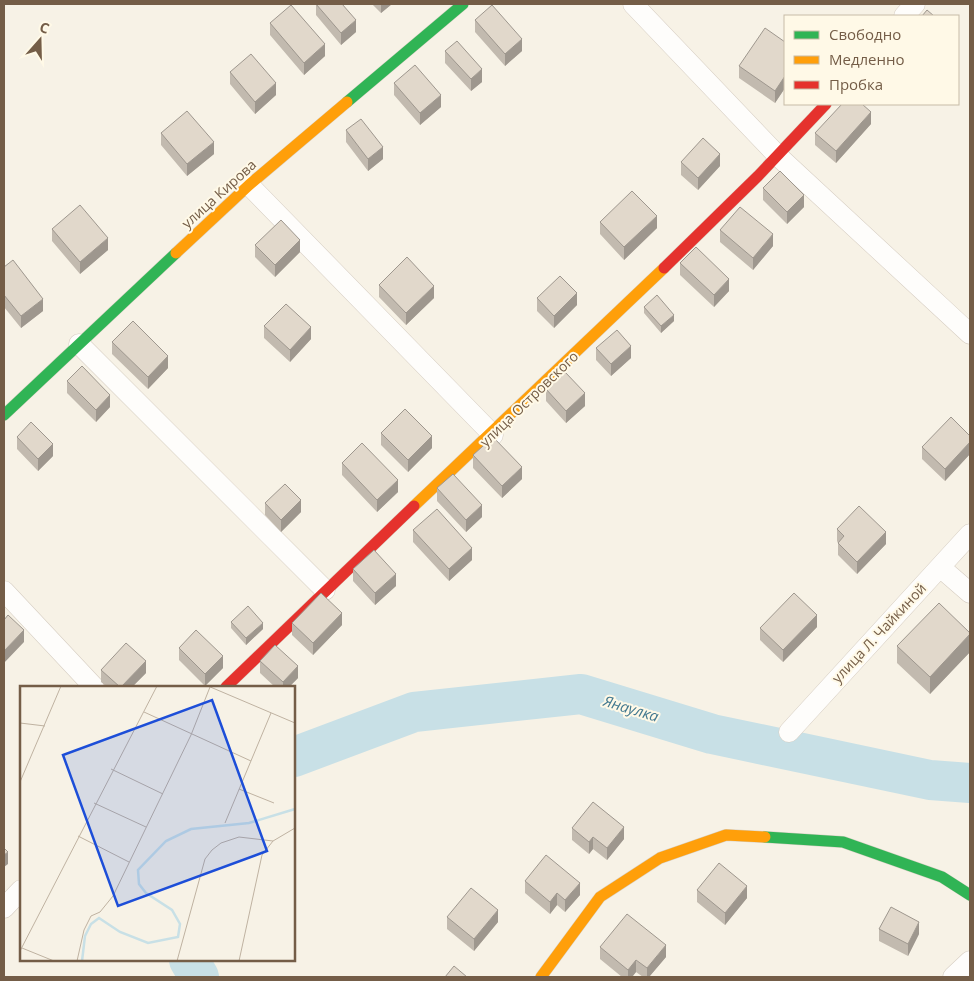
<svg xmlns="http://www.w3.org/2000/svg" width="974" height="981" font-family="'Open Sans',sans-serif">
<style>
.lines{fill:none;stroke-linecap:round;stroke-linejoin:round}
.river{stroke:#c8e0e6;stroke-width:40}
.street-casing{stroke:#d6cdc2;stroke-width:21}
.fast-casing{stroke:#d7cfc3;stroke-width:12}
.slow-casing{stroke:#d7cfc3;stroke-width:12}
.jam-casing{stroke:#d7cfc3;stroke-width:12}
.street{stroke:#fefdfb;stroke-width:20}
.fast{stroke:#30b455;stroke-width:11}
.slow{stroke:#ff9f0a;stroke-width:11}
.jam{stroke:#e5322d;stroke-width:11}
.wall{fill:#c2baaf}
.shaded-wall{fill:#9e978e}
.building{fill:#e1d8cb;stroke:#9e978e}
.labels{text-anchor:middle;stroke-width:4;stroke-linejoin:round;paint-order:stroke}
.street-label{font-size:14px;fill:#745d47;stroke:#fff9e7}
.water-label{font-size:15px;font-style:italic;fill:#42788f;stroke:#fff9e7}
.inset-river{fill:none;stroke:#c8e0e6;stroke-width:2.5}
.inset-road{fill:none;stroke:#bfb2a1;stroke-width:1}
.view{fill:#1d4ed8;fill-opacity:0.15;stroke:#1d4ed8;stroke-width:2.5}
.inset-edge{fill:none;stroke:#745d47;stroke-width:2.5}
</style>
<rect width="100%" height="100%" fill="#f7f2e6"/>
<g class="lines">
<path class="river" d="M294,757l120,-45 167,-18 131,40 218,46 40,3
M189,960l10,17"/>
<defs>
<path id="street" d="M633,4l146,153 191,177
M904,16l11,-12
M249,185l244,250
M79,344l246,246
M940,567l30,26
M4,591l90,96
M789,732l181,-198
M4,908l17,-18
M953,977l17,-16"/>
<path id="fast" d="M347,102l116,-98
M4,415l172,-162
M765,837l78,5 99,35 28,18"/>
<path id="slow" d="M176,253l73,-68 98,-83
M414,506l250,-238
M541,977l59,-80 60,-39 66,-23 39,2"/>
<path id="jam" d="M664,268l94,-92 68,-72
M226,687l188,-181"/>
</defs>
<use href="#street" class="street-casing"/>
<use href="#fast" class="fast-casing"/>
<use href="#slow" class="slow-casing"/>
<use href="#jam" class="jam-casing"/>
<use href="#street" class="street"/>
<use href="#fast" class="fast"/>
<use href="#slow" class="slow"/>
<use href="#jam" class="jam"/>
</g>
<path class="wall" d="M316,4h26l14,28 -15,13 -25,-30z
M372,4h20l-11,9z
M475,20l47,31 -17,15 -30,-34z
M270,23l55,33 -21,19 -34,-40z
M785,42v46l-10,15 -36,-25v-12z
M445,51l37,31 -11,9 -26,-28z
M230,72l46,23 -21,19 -25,-30z
M394,83l47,24 -21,18 -26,-30z
M871,124l-35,39 -21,-18v-12z
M346,130l37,29 -15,12 -22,-29z
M161,133l53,21 -27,22 -26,-31z
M681,162l39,4 -22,24 -17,-15z
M763,188l41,19 -17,17 -24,-24z
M600,222l57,6 -33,32 -24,-26z
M52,229l56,21 -28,24 -28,-33z
M720,230l53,16 -20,24 -33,-28z
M255,245l45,7 -25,25 -20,-20z
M680,263l49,28 -15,16 -34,-32z
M4,267l39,44 -22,17 -17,-21z
M379,285l55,13 -28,27 -27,-28z
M537,298l40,7 -23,23 -17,-17z
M644,307l30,14 -13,12 -17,-20z
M264,326l47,13 -21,23 -26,-24z
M112,342l56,26 -20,21 -36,-35z
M596,348l35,10 -20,18 -15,-16z
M67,381l43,26 -14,15 -29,-29z
M546,389l39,17 -19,17 -20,-22z
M381,433l51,15 -24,24 -27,-27z
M970,436v18l-25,27 -23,-22v-12z
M17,437l36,19 -15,15 -21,-22z
M473,455l49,24 -20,19 -29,-30z
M342,463l56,29 -21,20 -35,-37z
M437,488l45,29 -16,15 -29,-31z
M265,503l36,9 -20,20 -16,-17z
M837,529l49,15 -29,30 -19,-19v-12l-1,-2z
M413,530l59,30 -23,21 -36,-39z
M353,569l43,17 -21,19 -22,-24z
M231,622l32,7 -17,16 -15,-17z
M292,623l50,2 -29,30 -21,-20z
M817,627l-34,35 -23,-22v-12z
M970,633v19l-40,42 -33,-31v-17z
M179,648l44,20 -18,18 -26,-26z
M260,661l38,17 -9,9h-14l-15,-14z
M101,670l45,3 -14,14h-25l-6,-5z
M572,828l52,11 -17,21 -14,-11 -4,5 -17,-14z
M525,881l55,14 -15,17 -8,-7 -7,9 -25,-21z
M697,890l50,8 -22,27 -28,-23z
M447,917l51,5 -24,29 -27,-22z
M879,929l40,5 -11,22 -29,-15z
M600,947l66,10 -17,20h-6l-7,-5 -4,5h-10l-22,-18z"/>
<path class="shaded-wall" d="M381,4h11l-11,9z
M356,20v12l-15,13v-12z
M522,39v12l-17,15v-12z
M325,44v12l-21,19v-12z
M482,69v13l-11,9v-12z
M785,76v12l-10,15v-12z
M276,83v12l-21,19v-12z
M441,95v12l-21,18v-12z
M871,112v12l-35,39v-12z
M214,142v12l-27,22v-12z
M383,147v12l-15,12v-12z
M720,154v12l-22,24v-12z
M804,195v12l-17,17v-12z
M657,216v12l-33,32v-13z
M773,234v12l-20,24v-12z
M108,238v12l-28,24v-12z
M300,240v12l-25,25v-12z
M729,279v12l-15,16v-12z
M434,286v12l-28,27v-12z
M577,293v12l-23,23v-12z
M43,299v12l-22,17v-12z
M674,315v6l-13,12v-7z
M311,327v12l-21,23v-12z
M631,346v12l-20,18v-12z
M168,356v12l-20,21v-12z
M585,393v13l-19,17v-12z
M110,395v12l-14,15v-12z
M432,436v12l-24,24v-12z
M970,442v12l-25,27v-12z
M53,444v12l-15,15v-12z
M522,467v12l-20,19v-12z
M398,480v12l-21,20v-12z
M301,500v12l-20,20v-12z
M482,505v12l-16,15v-12z
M886,532v12l-29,30v-12z
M472,548v12l-23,21v-12z
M396,574v12l-21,19v-12z
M342,613v12l-29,30v-12z
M817,615v12l-34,35v-12z
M263,623v6l-17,16v-7z
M24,630v12l-20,21v-12z
M970,634v18l-40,42v-17z
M223,656v12l-18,18v-12z
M146,661v12l-14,14h-11z
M298,666v12l-9,9h-6v-5z
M624,827v12l-17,21v-12z
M593,837v12l-4,5v-12z
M8,852v12l-4,3v-12z
M580,883v12l-15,17v-12z
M747,886v12l-22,27v-12z
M557,893v12l-7,9v-12z
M498,910v12l-24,29v-12z
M919,922v12l-11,22v-12z
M666,945v12l-17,20h-2v-9z
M636,960v12l-4,5h-4v-7z"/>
<path class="building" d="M316,4h26l14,16 -15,13z
M291,5l34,39 -21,19 -34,-40z
M492,5l30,34 -17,15 -30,-34z
M927,10l7,6h-12z
M765,28l20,14v34l-10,15 -36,-25z
M457,41l25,28 -11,10 -26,-28z
M251,54l25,29 -21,19 -25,-30z
M415,65l26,30 -21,18 -26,-30z
M842,104h20l9,8 -35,39 -21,-18z
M187,111l27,31 -27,22 -26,-31z
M361,119l22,28 -15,12 -22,-29z
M703,138l17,16 -22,24 -17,-16z
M780,171l24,24 -17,17 -24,-24z
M632,191l25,25 -33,31 -24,-25z
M80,205l28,33 -28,24 -28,-33z
M740,207l33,27 -20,24 -33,-28z
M281,220l19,20 -25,25 -20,-20z
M696,247l33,32 -15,16 -34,-32z
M407,257l27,29 -28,27 -27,-28z
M13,260l30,39 -22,17 -17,-21v-28z
M560,276l17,17 -23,23 -17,-18z
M657,295l17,20 -13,11 -17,-19z
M286,304l25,23 -21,23 -26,-24z
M133,321l35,35 -20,21 -36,-35z
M617,330l14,16 -20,18 -15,-16z
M82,366l28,29 -14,15 -29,-29z
M565,372l20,21 -19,18 -20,-22z
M405,409l27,27 -24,24 -27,-27z
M951,417l19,19v6l-25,27 -23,-22z
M31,422l22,22 -15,15 -21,-22z
M493,437l29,30 -20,19 -29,-31z
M362,443l36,37 -21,20 -35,-37z
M453,474l29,31 -16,15 -29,-32z
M285,484l16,16 -20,20 -16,-17z
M859,506l27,26 -29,30 -19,-19 6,-7 -7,-7z
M437,509l35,39 -23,21 -36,-39z
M374,550l22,24 -21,19 -22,-24z
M321,593l21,20 -29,30 -21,-20z
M794,593l23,22 -34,35 -23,-22z
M939,603l31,30v1l-40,43 -33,-31z
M248,606l15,17 -17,15 -15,-16z
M8,615l16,15 -20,21v-31z
M196,630l27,26 -18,18 -26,-26z
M126,643l20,18 -25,26h-1l-19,-17z
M275,645l23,21 -15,16 -23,-21z
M593,802l31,25 -17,21 -14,-11 -4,5 -17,-14z
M4,848l4,4 -4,3z
M546,855l34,28 -15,17 -8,-7 -7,9 -25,-21z
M719,863l28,23 -22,27 -28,-23z
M471,888l27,22 -24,29 -27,-22z
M891,907l28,15 -11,22 -29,-15z
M627,914l39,31 -19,23 -11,-8 -8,10 -28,-23z
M454,966l13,11h-22z"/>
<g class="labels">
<g class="street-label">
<text transform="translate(219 194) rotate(-42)" y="5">улица Кирова</text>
<text transform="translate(529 399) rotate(-44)" y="5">улица Островского</text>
<text transform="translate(879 633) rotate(-47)" y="5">улица Л. Чайкиной</text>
</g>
<g class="water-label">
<text transform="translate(631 709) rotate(17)" y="5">Янаулка</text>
</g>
</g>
<g transform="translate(20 686)">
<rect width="275" height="275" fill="#f7f2e6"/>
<path class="inset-river" d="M62,275l3,-25 6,-12 8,-6 21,14 28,11 30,-6 2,-13 -8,-14 -26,-17 -7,-9 -1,-14 28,-29 25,-12 58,-6 46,-14"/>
<path class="inset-road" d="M188,0l87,37M124,26l107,49M0,37l25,3M91,83l52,25M0,96l41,-96M219,103l35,14M74,117l52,24M205,137l46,-110M58,150l51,26M2,262l32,13M0,265l137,-265M57,275l7,-31 7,-14 9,-4 13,-16 78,-161 19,-48M157,275l28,-102 7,-9 9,-7 18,-6 34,4M219,275l23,-106 11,-14 22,-13"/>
<path class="view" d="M192,14l55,151 -149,55 -55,-151z"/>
<rect width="275" height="275" class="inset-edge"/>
</g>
<rect width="974" height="981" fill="none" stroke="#745d47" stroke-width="10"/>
<rect x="784" y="15" width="175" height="90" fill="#fff9e7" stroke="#c7bba7"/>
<rect x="794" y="31" width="25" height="8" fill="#30b455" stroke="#c7bba7"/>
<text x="829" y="40" font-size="15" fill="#745d47">Свободно</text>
<rect x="794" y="56" width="25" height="8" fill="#ff9f0a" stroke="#c7bba7"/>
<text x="829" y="65" font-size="15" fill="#745d47">Медленно</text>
<rect x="794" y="81" width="25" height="8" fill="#e5322d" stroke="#c7bba7"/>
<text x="829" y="90" font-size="15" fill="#745d47">Пробка</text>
<g transform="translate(40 40) rotate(20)" stroke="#fff9e7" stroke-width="4" paint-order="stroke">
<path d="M0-4L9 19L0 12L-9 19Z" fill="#745d47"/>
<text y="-8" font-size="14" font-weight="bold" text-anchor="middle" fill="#745d47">С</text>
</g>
</svg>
